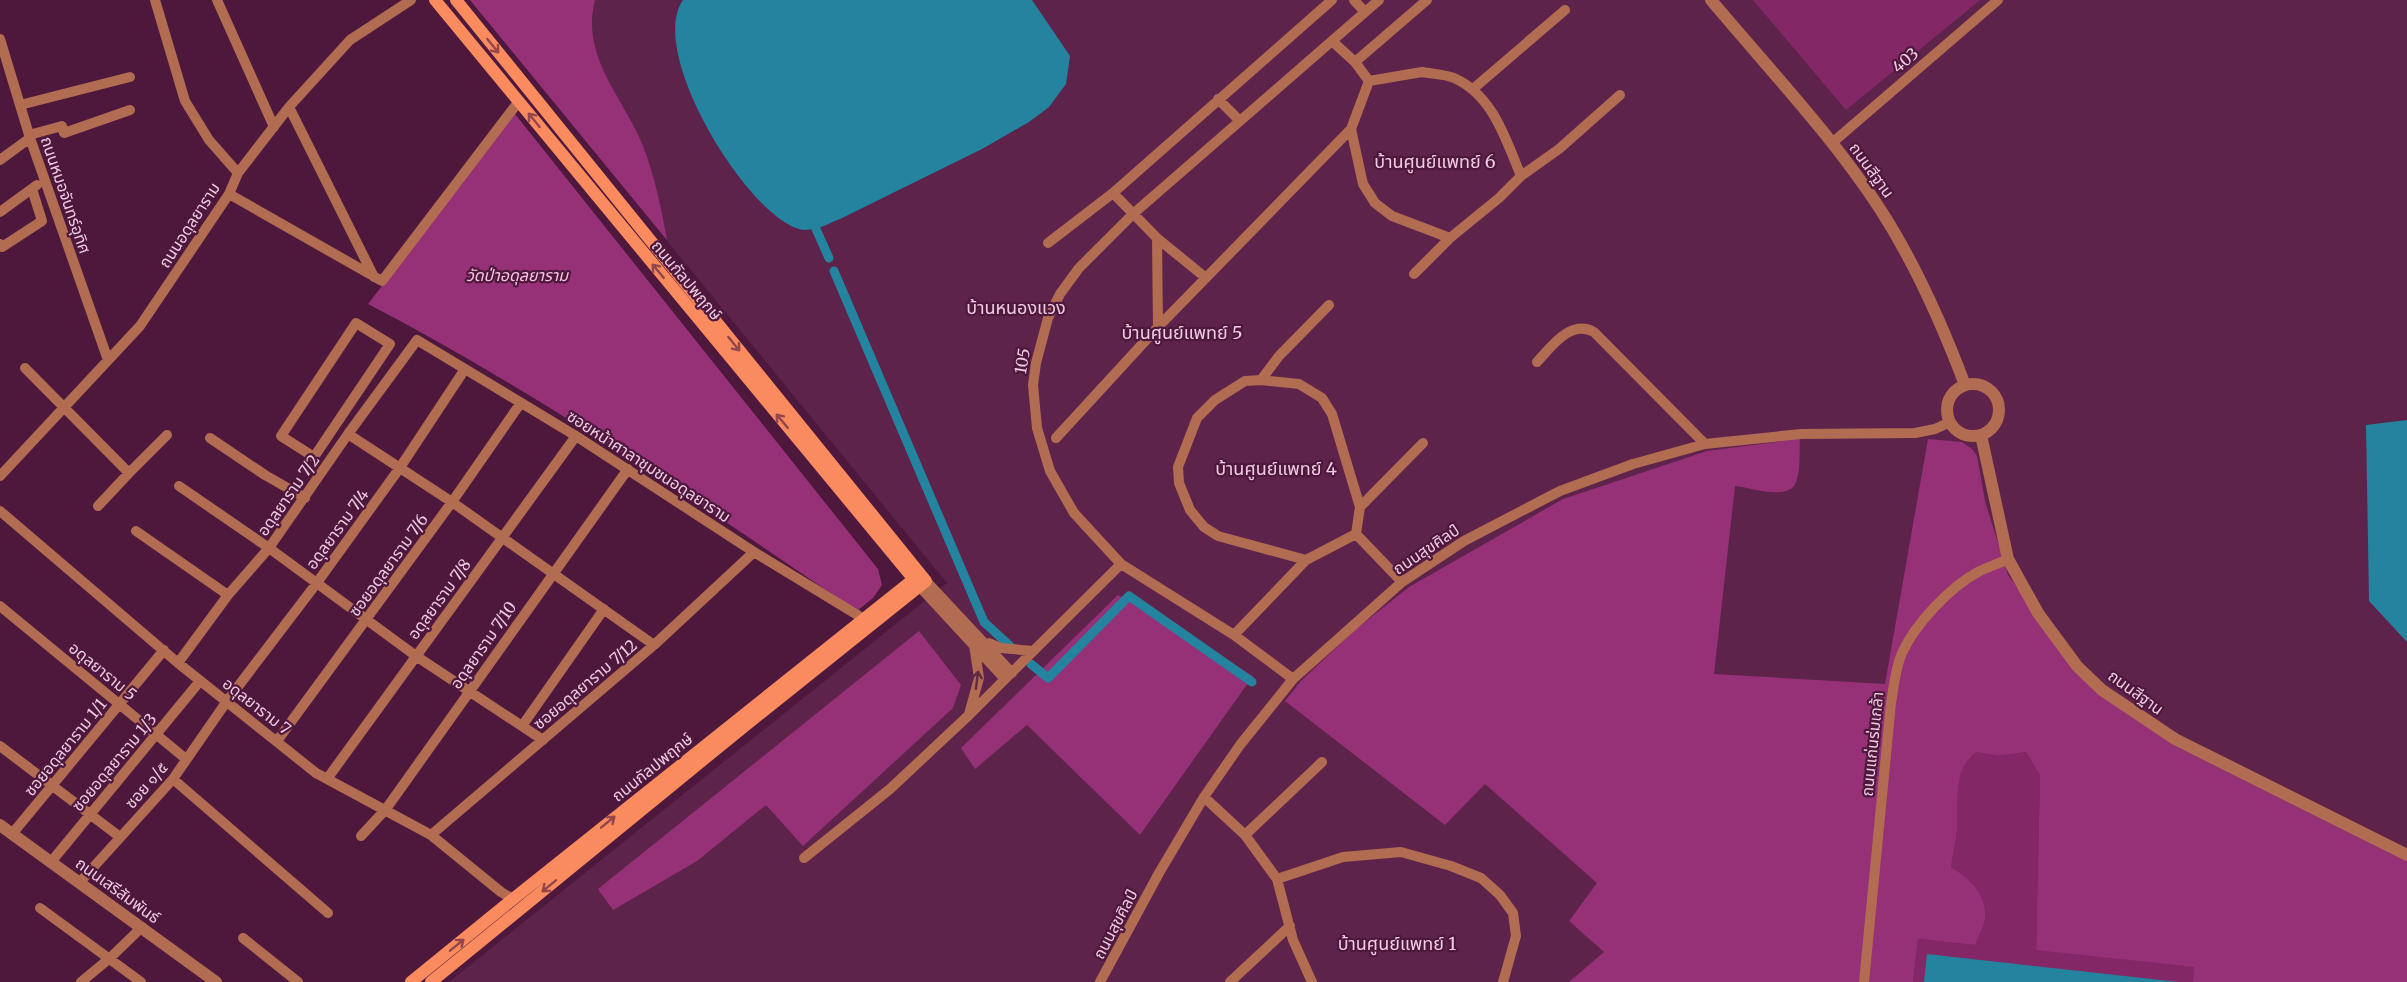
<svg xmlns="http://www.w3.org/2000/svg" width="2407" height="982" font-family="Merriweather,'Noto Sans Thai',serif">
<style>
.built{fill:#5e234b}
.green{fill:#832767}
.forest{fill:#963177}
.water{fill:#24839e}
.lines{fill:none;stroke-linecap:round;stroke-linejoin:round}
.canal{stroke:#24839e;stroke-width:9}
.minor{stroke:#b16c51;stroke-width:10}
.tertiary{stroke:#b16c51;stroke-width:12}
.secondary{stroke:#fa8b5f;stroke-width:12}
.oneway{stroke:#93464b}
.oneway2{stroke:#622941}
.labels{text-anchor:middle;stroke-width:4.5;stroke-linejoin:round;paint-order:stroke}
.street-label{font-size:16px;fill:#efcce1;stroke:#4e183d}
.park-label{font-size:16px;font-style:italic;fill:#fac4e4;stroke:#4e183d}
.neighbourhood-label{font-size:18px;fill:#efcce1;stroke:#4e183d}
</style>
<rect width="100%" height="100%" fill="#4e183d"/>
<path class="built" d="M470,0h1937v982h-1958l498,-399z"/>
<path class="green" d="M1753,0h227l-134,110z
M1977,752l21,4 28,-4 14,22 -4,175 158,18 -1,15h-280l5,-43 57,6c3,-8 9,-18 10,-26 3,-25 -16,-41 -34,-52 2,-12 5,-25 6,-37 2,-27 -5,-62 20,-78z"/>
<path class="forest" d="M470,0h125c-15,57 29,98 48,146 12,31 18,61 24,94z
M515,114l363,455 4,16 -9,13 -16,13c-159,-108 -318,-218 -489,-307z
M1800,439c-1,13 1,30 -4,43 -7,20 -46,5 -61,4l-21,188 171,10 43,-245 34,3 10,7 5,7 8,45 23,74 69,92 65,51 265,141v123h-214l1,-15 -158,-17 4,-175 -14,-23 -28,4 -21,-4c-25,16 -18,51 -20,78 -1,12 -4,24 -6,37 18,11 37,27 34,52 -1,8 -7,18 -10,26l-57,-6 -5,43h-344l35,-30 -35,-31 28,-38 -112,-99 -40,41 -160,-124 16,-20 54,-51 54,-43 154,-88 144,-48z
M1118,595l135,81 -113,159 -113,-110 -52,44 -14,-21z
M919,631l42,54 -8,23 -150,138 -37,-41 -69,56 -84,49 -15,-21z"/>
<path class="water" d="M683,0h349l38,56 -4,28 -17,23 -20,15 -47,27 -142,70c-13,5 -29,15 -44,9 -52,-19 -149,-176 -113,-228z
M2407,420v222l-38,-41 -3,-176z
M1927,954l252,28h-255z"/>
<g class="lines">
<path class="canal" d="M816,229l13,29
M834,271l150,351 26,24
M1031,664l17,14 81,-82 123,86"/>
<path class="minor" d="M155,0l30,101 24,39 29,33
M217,0l57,127
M1354,0l11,12
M0,39l30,99 78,222
M1332,41l23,21 14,19
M1355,62l72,-62
M1422,72c10,2 23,2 32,6 39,17 52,62 67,98l-22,22 -49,40 -58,-22 -17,-13 -12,-19 -12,-55 18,-48z
M1473,89l92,-79
M1218,99l22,22
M20,105l110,-28
M289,107l85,170
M29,135l33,-9 2,7 66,-23
M1832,143l166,-143
M0,160l30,-22
M1521,176l38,-27 61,-54
M1113,193l44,45 49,40
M229,194l153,87 137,-180
M0,212l37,-27
M1157,238l1,89
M1048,243l65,-50 219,-193
M0,244l2,3 40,-26 -10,-32
M1414,274l36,-36
M356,323l34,21 -76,113 -33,-21z
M1537,362c15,-16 34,-43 57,-30l111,112
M25,368l104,105 38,-38
M1261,380l38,4 23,14 10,16 28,93 -4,27 -50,26 -88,-24 -14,-9 -14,-17 -11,-27 -1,-16 19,-49 18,-18 30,-19 16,-1 18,-24 50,-51
M348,434l104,68 202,143
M210,438l55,37 40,23
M1056,438l102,-111 193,-198
M0,476l140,-150 89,-132 9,-21 51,-66 61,-67 61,-40
M179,486l90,62 147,108 127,84
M98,506l31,-33
M1360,507l63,-64
M0,511l178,152 138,110 115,62 70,57 12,7
M136,531l92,64
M1356,534l46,48
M926,581l86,92
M920,587l85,92
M0,606l186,153
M1234,635l72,-75
M989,643l12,5 32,3
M178,663l50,-68 41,-47 79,-114 69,-94 159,96 178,116 110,67
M1293,679l-59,-44 -113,-71 -47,-51 -24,-42 -13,-43 -4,-43 3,-22 12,-45 12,-24 19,-26 54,-54 246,-214
M969,714l10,-36 -5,-33
M522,726l82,-117
M277,741l175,-239 68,-98
M0,746l120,91
M173,779l155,134
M327,779l249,-343
M1204,797l41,38 32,44 16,61 19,42
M12,834l152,-184
M431,835l223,-190 100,-93
M1245,835l77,-73
M361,836l25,-27 242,-340
M804,858l86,-69 79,-74 152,-151
M51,862l149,-181
M1277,879l66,-22 58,-5 50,14 30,12 19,17 13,18 3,23 -13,46
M80,882l93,-103 54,-78 89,-117 83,-115 66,-100
M40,908l101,74
M243,938l55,44
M81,982l29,-24 32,-31
M1100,982l59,-109 45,-76 36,-52 53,-66 109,-97 62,-41 96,-50 73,-27 72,-20 96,-10 114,-1 20,-4 15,-7
M1230,982l60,-56
M1864,982l27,-279c3,-17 4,-34 11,-50 13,-29 48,-66 76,-81 9,-5 20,-8 30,-13"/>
<path class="tertiary" d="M1711,0c57,68 120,134 169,209 35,54 62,115 85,176
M1947 410a26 26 0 1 1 52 0a26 26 0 1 1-52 0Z
M1981,435l27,124 30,54 39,53 25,24 73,49 232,116
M0,825l216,157"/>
<path class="secondary" d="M435,0l481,582
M411,982l102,-83 406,-324
M431,982l310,-253 185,-148 -470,-581"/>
</g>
<defs><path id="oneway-shaft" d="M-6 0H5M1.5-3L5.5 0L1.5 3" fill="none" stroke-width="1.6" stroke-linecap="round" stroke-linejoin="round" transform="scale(1.5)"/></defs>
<g class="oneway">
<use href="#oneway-shaft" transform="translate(493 46) rotate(51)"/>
<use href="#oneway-shaft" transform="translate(534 120) rotate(-129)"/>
<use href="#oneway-shaft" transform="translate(658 271) rotate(-130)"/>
<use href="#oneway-shaft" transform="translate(734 344) rotate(51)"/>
<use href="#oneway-shaft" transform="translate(782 421) rotate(-130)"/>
<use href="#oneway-shaft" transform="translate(608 822) rotate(-39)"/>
<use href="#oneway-shaft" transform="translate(549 886) rotate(141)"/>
<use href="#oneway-shaft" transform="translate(457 945) rotate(-39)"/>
</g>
<use class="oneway2" href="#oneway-shaft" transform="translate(977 680) rotate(-83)"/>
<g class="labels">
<g class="street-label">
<text transform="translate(1905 60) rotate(-40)" y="6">403</text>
<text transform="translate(1872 170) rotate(54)" y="6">ถนนสีฐาน</text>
<text transform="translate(66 195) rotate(71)" y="6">ถนนหมอจันทร์อุทิศ</text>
<text transform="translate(189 225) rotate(-57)" y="6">ถนนอดุลยาราม</text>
<text transform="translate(687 280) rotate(50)" y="6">ถนนกัลปพฤกษ์</text>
<text transform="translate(1022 361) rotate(-80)" y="6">105</text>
<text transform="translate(649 466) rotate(33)" y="6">ซอยหน้าศาลาชุมชนอดุลยาราม</text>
<text transform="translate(288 495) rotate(-55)" y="6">อดุลยาราม 7/2</text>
<text transform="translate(337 529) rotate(-54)" y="6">อดุลยาราม 7/4</text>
<text transform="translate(1426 549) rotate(-34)" y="6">ถนนสุขศิลป์</text>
<text transform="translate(388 565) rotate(-54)" y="6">ซอยอดุลยาราม 7/6</text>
<text transform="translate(439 599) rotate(-54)" y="6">อดุลยาราม 7/8</text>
<text transform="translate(483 645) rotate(-55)" y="6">อดุลยาราม 7/10</text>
<text transform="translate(103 671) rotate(39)" y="6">อดุลยาราม 5</text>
<text transform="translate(585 684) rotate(-40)" y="6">ซอยอดุลยาราม 7/12</text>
<text transform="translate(2136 692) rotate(36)" y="6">ถนนสีฐาน</text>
<text transform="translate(257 706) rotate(38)" y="6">อดุลยาราม 7</text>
<text transform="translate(1872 744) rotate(-84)" y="6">ถนนแก่นร่มเกล้า</text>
<text transform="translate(65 747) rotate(-51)" y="6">ซอยอดุลยาราม 1/1</text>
<text transform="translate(114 762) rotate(-50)" y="6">ซอยอดุลยาราม 1/3</text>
<text transform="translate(652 767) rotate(-39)" y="6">ถนนกัลปพฤกษ์</text>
<text transform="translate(146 785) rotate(-49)" y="6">ซอย ๑/๕</text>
<text transform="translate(118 890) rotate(36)" y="6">ถนนเสรีสัมพันธ์</text>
<text transform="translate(1115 924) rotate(-62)" y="6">ถนนสุขศิลป์</text>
</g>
<g class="park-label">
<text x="517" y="281">วัดป่าอดุลยาราม</text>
</g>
<g class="neighbourhood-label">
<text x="1435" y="168">บ้านศูนย์แพทย์ 6</text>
<text x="1016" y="314">บ้านหนองแวง</text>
<text x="1182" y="339">บ้านศูนย์แพทย์ 5</text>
<text x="1276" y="475">บ้านศูนย์แพทย์ 4</text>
<text x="1397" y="950">บ้านศูนย์แพทย์ 1</text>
</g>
</g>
</svg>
